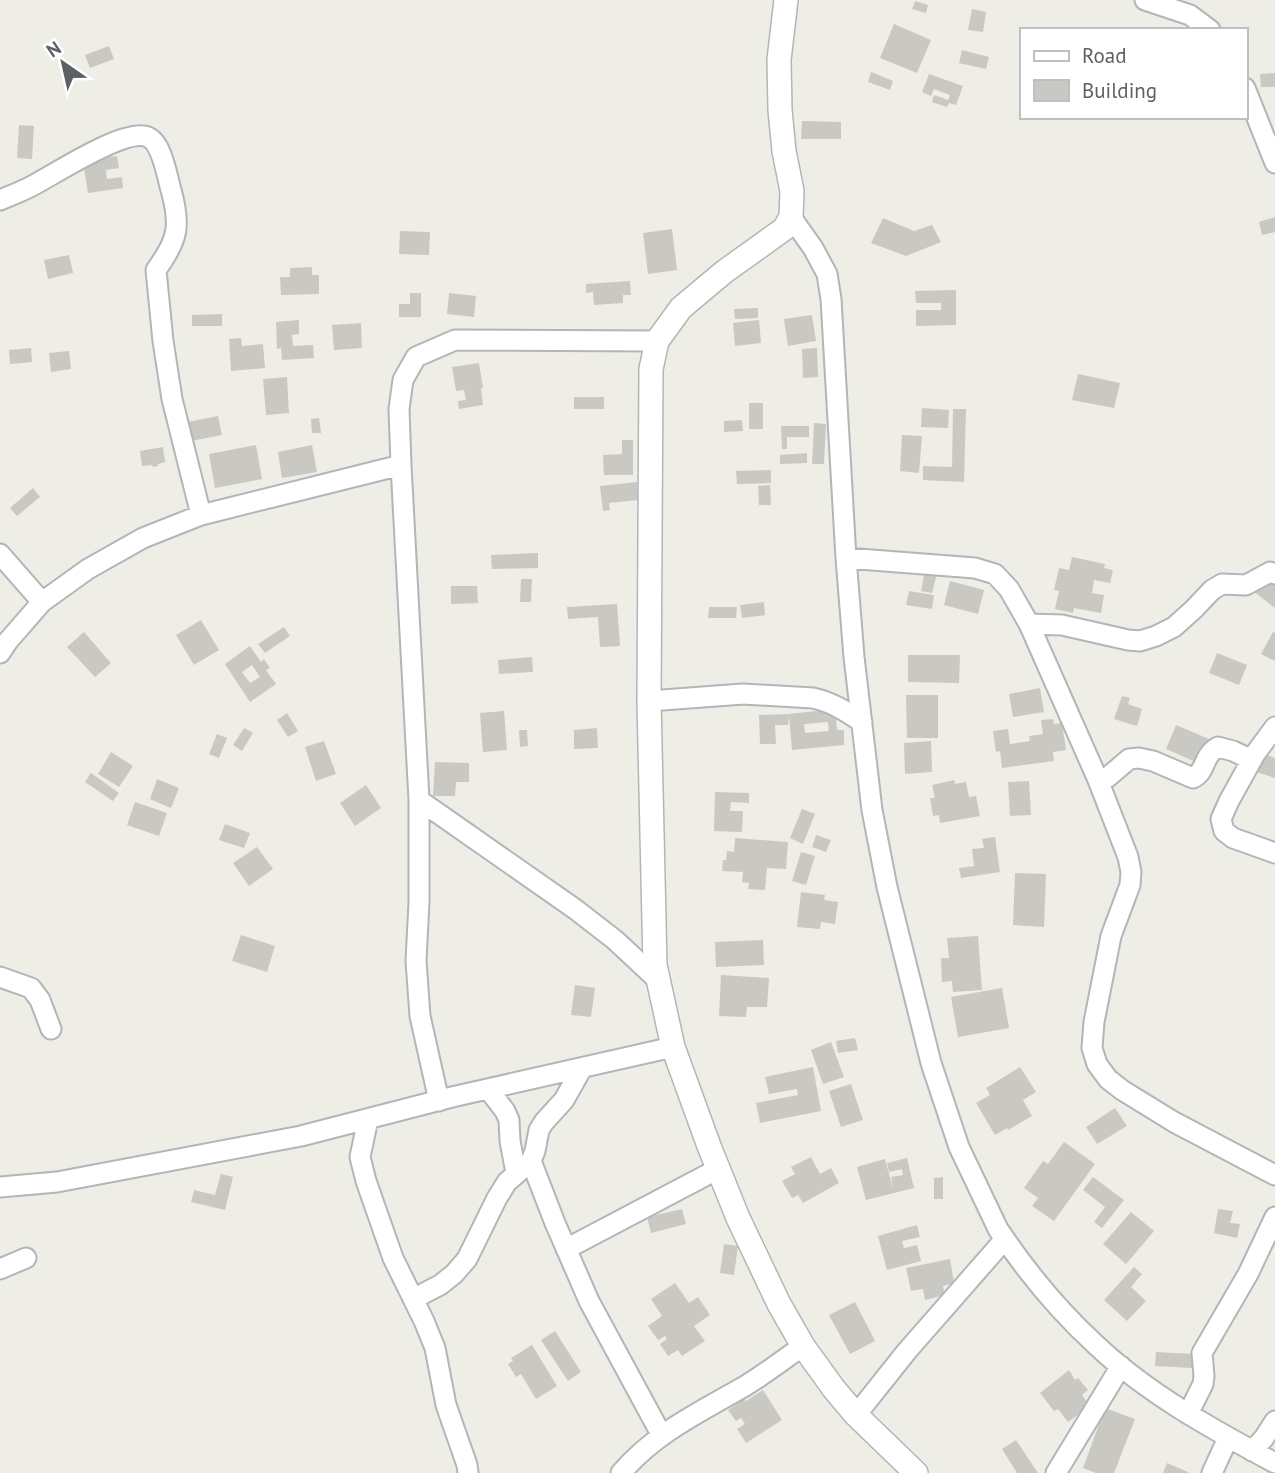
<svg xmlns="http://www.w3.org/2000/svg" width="1275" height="1473" font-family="'PT Sans',sans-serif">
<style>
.building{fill:#cac8c2;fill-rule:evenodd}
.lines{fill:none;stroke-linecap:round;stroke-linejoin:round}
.minor-casing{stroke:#b3b5b9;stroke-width:23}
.tertiary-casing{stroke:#b3b5b9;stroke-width:26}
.minor{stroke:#fff;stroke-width:19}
.tertiary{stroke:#fff;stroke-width:23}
</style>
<rect width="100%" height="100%" fill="#eeede6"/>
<path class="building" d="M915,1l13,4 -2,8 -14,-4z
M972,9l14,3 -3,20 -15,-2z
M894,24l37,16 -14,33 -37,-15z
M109,46l5,13 -24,9 -5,-13z
M962,50l27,7 -3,12 -27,-6z
M871,72l22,9 -3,9 -22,-8z
M1275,73v14h-14l-1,-13z
M929,74l34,12 -7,19 -7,-2 -2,4 -15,-5 2,-7 14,5 2,-5 -16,-6 -3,7 -9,-4z
M802,121l39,1v17h-40z
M19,125l15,1 -2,33 -15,-1z
M117,156l2,12 -13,2 1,9 15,-2 1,11 -35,5 -5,-32z
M1275,217v15l-13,3 -3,-13z
M883,218l31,13 18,-6 9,17 -35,14 -35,-13z
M672,229l5,41 -29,4 -5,-41z
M400,231l30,1 -1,23 -30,-1z
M69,255l4,18 -25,6 -4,-19z
M312,267v8h7v19l-38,1 -1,-18h10v-9z
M630,281l1,14h-8v8l-29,2 -1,-13 -7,1v-9z
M956,290v35l-40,1v-16h25v-7h-25l-1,-12z
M410,293h11v24h-22v-13h11z
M449,293l27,3 -2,21 -27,-3z
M758,308v10l-23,1 -1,-10z
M222,314v12h-30v-11z
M812,315l4,26 -28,5 -4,-27z
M299,320v14l-7,1 1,11 20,-1 1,13 -32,2 -1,-12 -4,1 -1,-27z
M759,320l2,23 -26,3 -2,-23z
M361,323l1,25 -28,2 -2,-25z
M241,338l1,8 21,-2 2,24 -34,3 -2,-32z
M31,348l1,14 -22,2 -1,-14z
M817,348l1,29 -15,1 -1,-29z
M69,351l2,18 -20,3 -2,-19z
M479,363l4,25h-2l2,17 -24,4 -1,-8 8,-1 -2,-10 -8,1 -4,-24z
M1078,374l42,9 -6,25 -42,-8z
M287,377l2,36 -23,2 -3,-36z
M574,397h30v12h-30z
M749,403h14v26h-14z
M922,408l27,2 -1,18 -27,-1z
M953,409h13l-2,73 -41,-2v-14l29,1z
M218,416l4,19 -31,6 -3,-19z
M319,418l2,15h-9l-1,-14z
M742,420l1,11 -19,1v-11z
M814,423l12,1 -2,40h-12z
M781,426h28v11h-22v12h-5z
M902,435l20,1 -3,37 -19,-2z
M622,440h11v35h-29l-1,-20 19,-1z
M256,445l6,34 -47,9 -6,-34z
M312,445l5,27 -35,6 -4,-26z
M163,447l2,15 -7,2v2l-5,1 -1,-2 -10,1 -2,-15z
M807,453v10l-27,1v-9z
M771,470v13l-34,1 -1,-13z
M637,482l1,18 -29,3 1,7 -7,1 -3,-25z
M770,485l1,20h-12l-1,-19z
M33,488l7,9 -23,19 -7,-8z
M538,553v15l-46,1 -1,-14z
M1072,557l33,7 -1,4 9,2 -3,13 -16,-3 -2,13 12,2 -3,18 -27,-5 -1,5 -18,-4 4,-18 -5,-1 5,-22 10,2z
M925,571l12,2 -5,20 -11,-2z
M1265,577l10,8v23l-22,-17z
M521,579h11l-1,23h-11z
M950,581l34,9 -6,24 -34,-9z
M451,586h26l1,17 -27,1z
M909,591l25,4 -2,14 -26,-4z
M764,602l1,13 -23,3 -2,-13z
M617,604l3,42 -20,1 -2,-30 -30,2 -1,-12z
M709,607h28l-1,11h-28z
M201,620l18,30 -25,15 -18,-30z
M284,627l6,9 -25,17 -7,-9z
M84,632l27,31 -16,14 -28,-30z
M1273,632l2,1v28l-14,-7z
M250,646l11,16 3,-3 6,9 -4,2 10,14 -26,18 -25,-38zM252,665l8,12 -10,6 -8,-11z
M1217,653l30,12 -8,20 -30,-12z
M908,655h52l-1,28 -51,-1z
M532,657l1,15 -34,2 -1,-14z
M1040,688l4,24 -31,5 -4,-23z
M906,695h32v43h-31z
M1122,696l8,2 -2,6 14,5 -5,17 -23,-7z
M835,709l2,21h7v15l-52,5 -3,-33 -1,8h-13l1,19h-16l-1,-29 30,-1zM828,722l1,9 -24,2 -1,-9z
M504,711l3,39 -24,2 -3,-39z
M287,713l11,18 -10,6 -11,-17z
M1053,719l1,5 8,-1 4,27 -13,2 1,9 -52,7 -2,-17 -4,1 -3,-21 15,-2 2,15 20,-3 -1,-5 14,-2 -2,-14z
M1176,725l33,14 -11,24 -32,-14z
M244,728l9,5 -11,18 -9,-6z
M597,728l1,20 -24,1v-19z
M519,730h8l1,16 -8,1z
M217,734l10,4 -8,20 -10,-4z
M324,741l12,33 -20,7 -11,-34z
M931,741l1,31 -27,2 -1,-31z
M111,752l22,14 -14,21 -21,-13z
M1262,753l13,5v20l-19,-6z
M435,762l34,1v19h-13l-1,14h-22z
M91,773l28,20 -6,8 -28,-19z
M157,779l22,9 -8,20 -21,-9z
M954,780l1,4 11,-2 3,15 7,-1 4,20 -40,7 -1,-8 -6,1 -3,-18h5l-3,-13z
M1029,781l2,34 -21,1 -2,-34z
M366,785l15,23 -26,18 -15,-23z
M715,792l34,1v10l-18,-1 -1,9h13l-1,21 -28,-1z
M135,802l32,11 -8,23 -32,-11z
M802,809l13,5 -12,30 -13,-6z
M225,824l25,9 -6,15 -25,-8z
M816,835l15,5 -5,12 -14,-5z
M995,837l5,35 -39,6 -2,-10 15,-2 -2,-17 12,-1 -2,-9z
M735,838l53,4 -2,27 -19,-1 -2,22 -17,-1 1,-6 -7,-1 1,-10 -21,-1 1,-11h3l1,-9 7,1z
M257,847l16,22 -24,17 -16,-23z
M801,852l14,4 -9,29 -14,-4z
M1015,873l31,1 -2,53 -31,-2z
M801,892l24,3 -1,5 14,2 -3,22 -14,-2 -1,7 -23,-2z
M241,935l34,11 -8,26 -35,-11z
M978,936l4,54 -29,2 -1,-11 -10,1 -1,-24h8l-2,-20z
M763,940l1,25 -48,2 -1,-25z
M721,975l48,3 -2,29h-20l-1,10 -27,-1z
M575,985l20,3 -4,29 -20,-2z
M1002,988l7,40 -51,9 -7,-40z
M855,1038l3,12 -20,3 -2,-12z
M831,1042l13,35 -21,7 -12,-34z
M813,1067l8,44 -61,12 -4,-20 42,-8 -1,-6 -28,5 -4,-17z
M1020,1067l16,25 -13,8 9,16 -24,14 -1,-2 -12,7 -19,-32 14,-8 -4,-7z
M851,1084l12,36 -22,7 -12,-36z
M1115,1108l12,18 -30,18 -11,-17z
M1064,1142l31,22 -41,57 -22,-15 6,-8 -14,-10 19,-27 5,3z
M811,1157l9,17 11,-6 8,15 -36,20 -5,-8 -6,3 -10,-17 13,-7 -4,-7z
M907,1158l7,30 -48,12 -9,-33 28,-8 8,30 -2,-12 12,-2 -1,-6 -13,3 -2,-9z
M221,1174l12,3 -8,33 -34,-8 3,-12 21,5z
M943,1177v22h-9v-21z
M1093,1177l31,23 -22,28 -8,-6 11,-15 -22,-17z
M682,1209l4,15 -35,9 -4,-16z
M1218,1209l15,2 -3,12 10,1 -3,14 -23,-5z
M1131,1212l23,19 -28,33 -23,-20z
M917,1225l3,12 -18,4 2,7 13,-3 4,16 -34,9 -9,-34z
M724,1244l14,2 -4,29 -14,-2z
M950,1259l4,24 -11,3 2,9 -20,5 -2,-11 -12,2 -5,-23z
M1134,1267l8,7 -11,13 15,14 -19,20 -23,-21z
M675,1283l14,20 9,-6 12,18 -16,11 11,15 -23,15 -4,-6 -10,6 -8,-12 7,-5 -2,-3 -7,4 -10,-14 14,-10 -11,-17z
M855,1302l20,39 -25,13 -21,-39z
M555,1331l26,41 -13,9 -27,-41z
M532,1345l25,41 -21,13 -15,-25 -5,3 -8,-13 5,-3 -2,-3z
M1156,1352l37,2 -1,14 -37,-2z
M1069,1370l6,10 3,-2 10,12 -6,5 8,11 -22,16 -10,-13 -4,2 -14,-18z
M763,1390l19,30 -36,23 -9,-14 8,-5 -4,-6 -5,3 -8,-11 16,-11 2,2z
M1105,1408l30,11 -21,54h-18l-13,-5z
M1016,1440l22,33h-21l-15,-24z
M1167,1463l23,10h-27z"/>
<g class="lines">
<defs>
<path id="minor" d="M1145,0l45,15 20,15
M1245,88l30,75
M0,200c10,-4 20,-8 30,-13 22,-11 95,-60 118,-50 14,6 19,39 23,53 10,36 7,50 -15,80l7,71 9,58 29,116
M791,217l22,31 14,26 4,25 15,259 8,99 18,153 15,77 44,176 28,84 39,82c28,42 61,82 98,116 52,49 116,84 179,118
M0,554l42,48
M846,558l129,10 20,6 14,15 20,35 69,156 30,77 3,15 -1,13 -19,51 -17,86 -2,26 5,16 11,15 14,11 52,32 101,53
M1029,624l33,1 66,15 12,1 16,-5 18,-9 20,-18 18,-19 10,-6 24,1 24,-13 5,2
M0,653l8,-12 34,-39 46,-33 55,-31 58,-23 200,-50
M649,701l94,-7 70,4c19,4 34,14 49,24
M1275,727l-20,27 -26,47 -8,18 3,12 9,7 42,15
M1098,780l10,-3 21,-18 10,-1 14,3 40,17c14,-7 9,-22 25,-31l15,4 19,9
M419,800l156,109 40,31 44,41
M0,977l31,11 9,12 11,29
M488,1089l17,22 4,9 1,21 6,32
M439,1101l-19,-85 -4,-55 3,-59v-102l-18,-335 -2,-56 4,-29 13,-23 39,-17 202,1
M368,1119l-8,38 6,24 27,77 31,63 11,27 11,57 21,60 1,8
M531,1161l24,62 34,78 73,135
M0,1187l57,-5 244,-46 151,-39 221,-50
M566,1249l152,-80
M0,1269l26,-11
M413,1299l27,-14 14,-11 13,-15 30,-61 10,-16 24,-21 4,-10 4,-21 5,-8 20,-22 18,-32
M1188,1414l15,-30 1,-8 -2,-23 46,-79 27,-57
M856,1415l51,-64 98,-112
M1252,1451l12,-13 11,-17
M621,1473c34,-40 79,-61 124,-87 20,-12 39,-27 58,-40
M1056,1473l65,-107
M1212,1473l16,-35"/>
<path id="tertiary" d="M786,0l-7,60 1,50 4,41 8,40 -1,26 -7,12 -60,43 -43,36 -24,33 -6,28 -2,332 6,264 18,82 36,99 29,72 41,86 24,42 31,43 22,26 60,58"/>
</defs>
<use href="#minor" class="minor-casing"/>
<use href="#tertiary" class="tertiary-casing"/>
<use href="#minor" class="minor"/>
<use href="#tertiary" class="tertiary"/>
</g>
<rect x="1020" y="28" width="228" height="91" fill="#ffffff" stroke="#bebfc1" stroke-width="2"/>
<rect x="1034" y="51" width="35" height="10" fill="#ffffff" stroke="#bebfc1" stroke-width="2"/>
<text x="1082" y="63" font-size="21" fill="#5d6065">Road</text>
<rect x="1034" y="80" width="35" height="21" fill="#cac8c2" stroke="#bebfc1" stroke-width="2"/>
<text x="1082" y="98" font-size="21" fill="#5d6065">Building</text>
<g transform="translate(63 63) rotate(326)" stroke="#ffffff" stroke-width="5" paint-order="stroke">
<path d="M0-5L12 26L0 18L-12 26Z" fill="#5d6065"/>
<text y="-10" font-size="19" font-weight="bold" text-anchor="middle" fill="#5d6065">N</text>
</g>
</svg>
